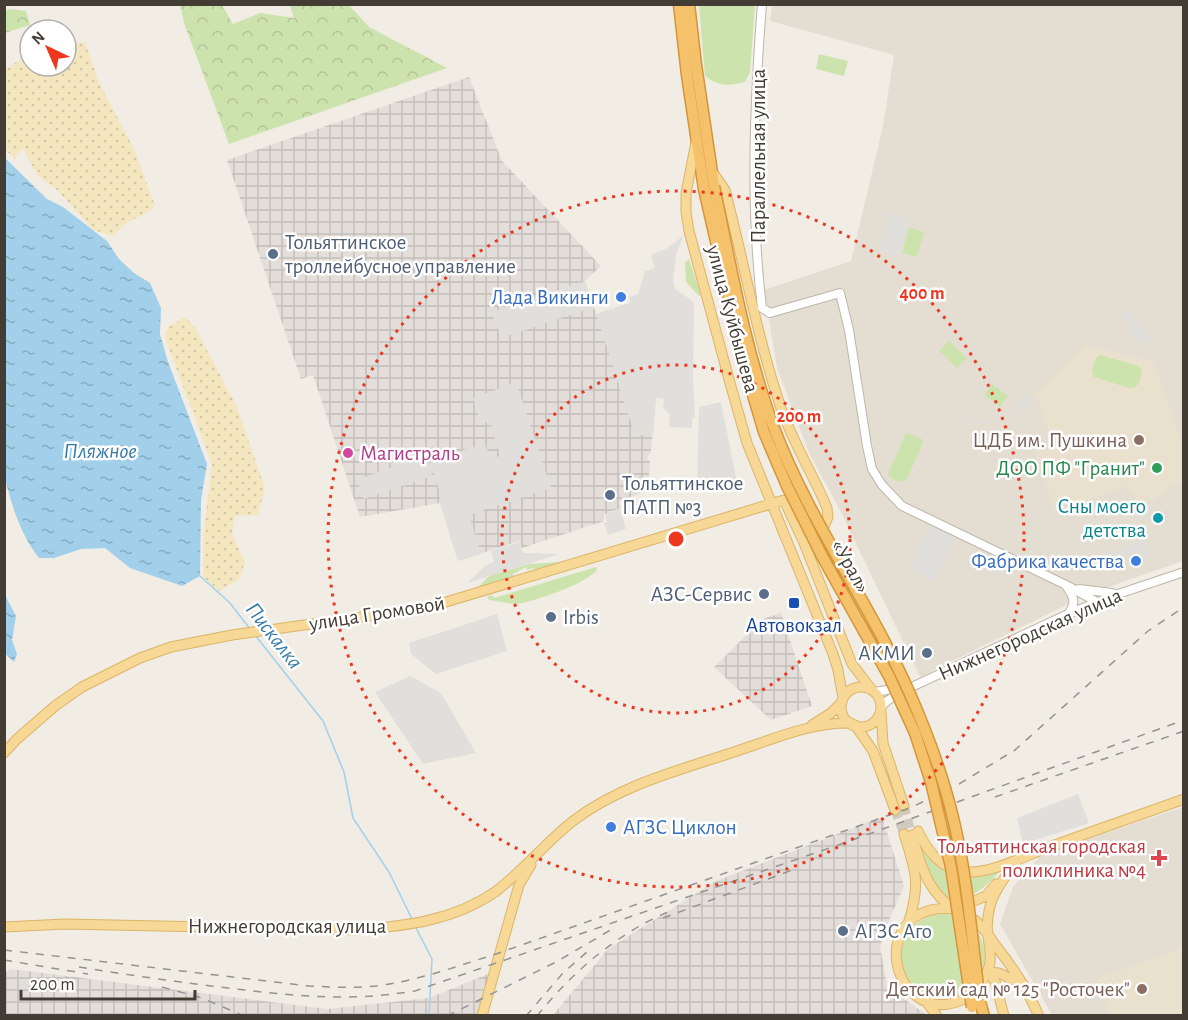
<svg xmlns="http://www.w3.org/2000/svg" width="1188" height="1020" font-family="'Alegreya Sans',sans-serif">
<style>
.residential{fill:#e4ded2}
.industrial{fill:url(#industrial-grid)}
.education{fill:#e9e1ce}
.green{fill:#cde3ae}
.forest{fill:url(#forest-crowns)}
.sand{fill:url(#sand-dots)}
.parking{fill:#e1dfdc}
.water{fill:url(#water-ripples)}
.lines{fill:none;stroke-linecap:round;stroke-linejoin:round}
.stream{stroke:#a2d0eb;stroke-width:1.5}
.major-tunnel{stroke:#cec9c1;stroke-width:9;stroke-dasharray:9 4.5;stroke-linecap:butt}
.minor-casing{stroke:#beb6aa;stroke-width:10}
.major-casing{stroke:#dbb467;stroke-width:11}
.highway-casing{stroke:#d3963b;stroke-width:13}
.minor{stroke:#fff;stroke-width:8}
.major{stroke:#f8d896;stroke-width:9}
.highway{stroke:#f5c26b;stroke-width:10}
.rail{stroke:#939393;stroke-width:1.5;stroke-dasharray:8 8;stroke-linecap:butt}
.highway-bridge-casing{stroke:#d3963b;stroke-width:13;stroke-linecap:butt}
.highway-bridge{stroke:#f5c26b;stroke-width:10}
.ring{fill:none;stroke:#ed371f;stroke-width:3;stroke-dasharray:3 6}
.service-dot{fill:#5c6f8a;stroke:#fff;stroke-width:2}
.shop-dot{fill:#3f7fe0;stroke:#fff;stroke-width:2}
.education-dot{fill:#8d6e63;stroke:#fff;stroke-width:2}
.hotel-dot{fill:#d1479c;stroke:#fff;stroke-width:2}
.leisure-dot{fill:#2e9e5b;stroke:#fff;stroke-width:2}
.culture-dot{fill:#0f9aa8;stroke:#fff;stroke-width:2}
.transit-dot{fill:#1a4fb4;stroke:#fff;stroke-width:2}
.health-dot{fill:#e0444e;stroke:#fff;stroke-width:2}
.labels{text-anchor:middle;stroke-width:5;stroke-linejoin:round;paint-order:stroke}
.street-label{font-size:21px;fill:#423c34;stroke:#fff}
.service-label{font-size:21px;fill:#4e5e75;stroke:#fff;text-anchor:start}
.shop-label{font-size:21px;fill:#366cbe;stroke:#fff;text-anchor:end}
.education-label{font-size:21px;fill:#785e54;stroke:#fff;text-anchor:end}
.hotel-label{font-size:21px;fill:#b23c85;stroke:#fff;text-anchor:start}
.leisure-label{font-size:21px;fill:#27864d;stroke:#fff;text-anchor:end}
.culture-label{font-size:21px;fill:#0d838f;stroke:#fff;text-anchor:end}
.transit-label{font-size:21px;fill:#164399;stroke:#fff}
.health-label{font-size:21px;fill:#be3a42;stroke:#fff;text-anchor:end}
.water-label{font-size:22px;font-style:italic;fill:#357aa7;stroke:#fff}
.centre{fill:#ed371f;stroke:#fff;stroke-width:3}
.ring-label{font-size:18px;text-anchor:middle;font-weight:bold;fill:#ed371f;stroke:#fff;stroke-width:5;stroke-linejoin:round;paint-order:stroke}
</style>
<defs>
<pattern id="industrial-grid" width="8" height="8" patternUnits="userSpaceOnUse" patternTransform="scale(1.5)"><rect width="8" height="8" fill="#e3ded9"/><path d="M0 4h8M4 0v8" fill="none" stroke="#c4bfbb"/></pattern>
<pattern id="forest-crowns" width="20" height="18" patternUnits="userSpaceOnUse" patternTransform="scale(1.5)"><rect width="20" height="18" fill="#cde3ae"/><path d="M2 6a3 3 0 1 1 6 0M12 15a3 3 0 1 1 6 0" fill="none" stroke="#b1c496"/></pattern>
<pattern id="sand-dots" width="8" height="8" patternUnits="userSpaceOnUse" patternTransform="scale(1.5)"><rect width="8" height="8" fill="#f4e7c0"/><path d="M2 2h.1M6 6h.1" fill="none" stroke="#d2c7a6" stroke-width="1.8" stroke-linecap="round"/></pattern>
<pattern id="water-ripples" width="26" height="14" patternUnits="userSpaceOnUse" patternTransform="scale(1.5)"><rect width="26" height="14" fill="#a2d0eb"/><path d="M2 4q2-2 4 0t4 0M15 11q2-2 4 0t4 0" fill="none" stroke="#86aabf"/></pattern>
</defs>
<rect width="100%" height="100%" fill="#f1ece4"/>
<path class="residential" d="M772,5h411v556l-92,32 -171,84 -80,-167 -31,-57 -32,-85 -13,-78 87,-29 32,-135 11,-71 -124,-34z
M1183,807v208h-131l-52,-91 13,-37 28,-32z"/>
<path class="industrial" d="M469,77l33,84 99,105 -16,15 11,33 65,-21 -2,68 -8,91 -4,5 3,5 -2,28 -29,12 2,6 -17,6v7l-82,27 -3,-7 -61,20 -18,-58 -80,14 -47,-142 -12,4 -74,-219z
M781,613l31,93 -41,14 -57,-53 49,-48z
M882,817l22,69 -14,32 -10,28 7,41 40,28h-374l55,-66 108,-68z
M11,969l316,40 102,-11 64,-26 -13,44 -475,-1 -1,-42z"/>
<path class="education" d="M1086,345l67,16 30,83v35l-32,23 -12,3 -5,-11 -3,1 -4,-9 -72,25 -20,-59 18,-7 -18,-53 5,-2z
M1183,947v68h-74l-12,-36z"/>
<path class="green" d="M699,5h56l-5,67 -5,10c-17,4 -26,5 -40,-6z
M819,54l29,7 -4,15 -28,-7z
M909,227l15,5 -7,25 -15,-4z
M689,259l12,36 -2,1 -13,-14 -1,-20z
M949,341l18,17 -10,10 -18,-17z
M1100,355l38,11 4,5c-2,9 -3,18 -13,17l-35,-11 -2,-7 4,-12z
M992,384l16,12 -8,11 -16,-12z
M908,433l14,6 1,4 -16,36 -4,3c-5,-1 -11,-2 -15,-7l1,-3 16,-37z
M564,562l-28,9 -3,-3 -6,2 -1,-3 -13,7 1,4 -38,11 13,-13 40,-12z
M596,567l1,3c-14,15 -54,28 -75,33 -10,2 -23,-2 -33,-3l-2,-3 5,-2 2,3z
M920,848c16,16 29,32 54,29 10,-1 19,-8 28,-8 -18,21 -46,46 -69,15 -6,-10 -10,-24 -14,-35z
M901 956a42 42 0 1 1 84 0a42 42 0 1 1-84 0Z"/>
<path class="forest" d="M180,5h42l11,19 27,-11 34,5 -4,-13h59l20,22 78,41 -218,76 -45,-121z
M10,9l16,2 4,14 -25,8v-22z"/>
<path class="sand" d="M85,42l14,41 35,66 21,57 -7,6 -22,11 -13,13 -19,-6 -38,-41 -18,-13 -15,-27 -6,5 -2,5 -10,-10v-79l25,-17v13h36v-21z
M185,317l10,11 41,77 29,83 -7,27 -23,1 -3,18 13,28 -6,18 -20,11 -16,-14v-39l9,-74 -47,-126 3,-11z"/>
<path class="parking" d="M889,212l21,6 -11,39 -21,-6z
M683,236l-7,19 -3,25 2,9 19,13 -1,76 2,39 -3,1v10l-23,-1 1,-13 -7,-6 1,-9 -8,-1 -3,37h-18l-39,-121 35,-11 -2,-6 9,-3 7,-23 10,-3 -4,-13 15,-6z
M585,281l9,26 -93,31 -9,-26z
M1125,310l28,28 -8,9 -17,-17 4,-4 -11,-12z
M516,382l35,106 -82,27 12,39 -23,7 -18,-58v-10l-10,-33 55,-16 5,15 10,-3 -10,-35 -9,3 -8,-26z
M1030,396l4,9 -48,18 -6,1 -19,-8 1,-1 24,7 31,-14 2,-8z
M721,402l16,80 -40,4 2,-79z
M425,453l7,23 -68,23 -7,-19 36,-13 -1,-7z
M620,509l6,20 -18,6 -4,-12 3,-1 -2,-8z
M931,524l24,13 -21,45 -25,-12z
M1144,540l6,15 -7,2 -3,-7 -33,12 -3,-8z
M519,542l4,11 37,1 -93,29 19,-18 8,-3 -3,-11z
M497,614l10,37 -71,23 -25,-20 -2,-11z
M410,676l31,17 35,60 -53,11 -48,-72z
M1078,794l11,29 -66,21 -6,-26z"/>
<path class="water" d="M4,157l43,42 16,8 44,34 12,18 15,14 16,10 11,25 -1,26 8,28 39,102 -6,36 -1,76 -18,10 -52,-18 -25,-20 -24,1 -27,9h-15c-19,-24 -27,-53 -35,-82z
M5,595l11,21 -4,24 5,14 -3,8 -9,-9z"/>
<g class="lines">
<path class="stream" d="M200,576l30,27 20,26
M255,635l68,86 21,51 9,46 36,54 23,47
M415,926l17,33 -3,57"/>
<path class="major-tunnel" d="M904,806l8,29
M895,810l9,24"/>
<defs>
<path id="minor" d="M762,4c-8,101 -12,204 0,304l8,5 70,-20 9,37 18,116 5,23 10,16 20,21 164,79 31,17
M1067,587c7,10 9,16 2,26
M1079,589l33,4
M875,692l23,-4
M881,707l6,-6 14,-9 167,-78 53,-21 63,-21"/>
<path id="major" d="M696,142l-10,51v19l3,19 41,152 17,60 86,211 5,16 5,28
M711,170l14,20c19,72 32,147 56,218 12,35 32,66 46,100l1,9 -7,17
M841 707a20 20 0 1 1 40 0a20 20 0 1 1-40 0Z
M881,712l2,31 21,63
M812,725l19,-12 11,-11
M855,725l18,26 22,59
M4,753l13,-14 38,-33 27,-19 58,-29 31,-11 61,-12 194,-27 358,-108 20,43 48,121 20,26
M918,831c10,21 24,40 50,41 23,1 55,-15 76,-23 46,-17 93,-33 140,-50
M904,834c12,38 17,50 4,90
M912,835c9,29 15,58 43,74l31,-13 10,-12
M1018,859c-11,16 -26,33 -29,52 -8,36 16,45 -15,81 -6,7 -16,10 -25,12 -50,8 -74,-66 -29,-90 14,-7 35,-8 48,1 11,7 21,20 28,31 19,24 30,42 43,70
M4,927l61,-3 291,6c49,-4 97,-9 139,-38 28,-21 50,-49 78,-71 48,-37 111,-52 167,-71 36,-12 73,-28 111,-27
M988,972l7,9 9,35
M988,972l11,1 25,12
M927,1003l10,13
M482,1016l37,-131 12,-20"/>
<path id="highway" d="M679,4l8,71 17,114
M689,4l7,61 18,121
M980,1002l4,14"/>
</defs>
<use href="#minor" class="minor-casing"/>
<use href="#major" class="major-casing"/>
<use href="#highway" class="highway-casing"/>
<use href="#minor" class="minor"/>
<use href="#major" class="major"/>
<use href="#highway" class="highway"/>
<path class="rail" d="M995,797l189,-66
M663,918l132,-49
M4,950l305,36c25,1 49,3 74,-1 40,-6 78,-20 116,-32l413,-146 42,-20 61,-37 133,-119 36,-24
M4,960l84,14
M79,967c49,8 99,15 149,21 66,8 120,14 187,3l429,-148 340,-123
M162,987l40,11 42,18
M447,1016l109,-54 58,-34
M526,1016l37,-43 25,-22
M537,1016c36,-45 81,-83 133,-105"/>
<defs>
<path id="highway-bridge" d="M714,186c17,81 31,164 60,242 35,93 96,175 136,266 18,41 34,85 44,128 14,59 18,120 26,180
M704,189l41,179 19,64 23,54 35,70 67,120 26,57 16,49 20,85 21,140"/>
</defs>
<use href="#highway-bridge" class="highway-bridge-casing"/>
<use href="#highway-bridge" class="highway-bridge"/>
</g>
<g class="ring">
<circle cx="676" cy="539" r="174"/>
<circle cx="676" cy="539" r="348"/>
</g>
<g class="service-dot">
<circle cx="273" cy="254" r="6"/>
<circle cx="610" cy="495" r="6"/>
<circle cx="764" cy="594" r="6"/>
<circle cx="551" cy="617" r="6"/>
<circle cx="927" cy="653" r="6"/>
<circle cx="843" cy="931" r="6"/>
</g>
<g class="shop-dot">
<circle cx="621" cy="297" r="6"/>
<circle cx="1136" cy="561" r="6"/>
<circle cx="611" cy="827" r="6"/>
</g>
<g class="education-dot">
<circle cx="1139" cy="440" r="6"/>
<circle cx="1142" cy="989" r="6"/>
</g>
<circle class="hotel-dot" cx="348" cy="453" r="6"/>
<circle class="leisure-dot" cx="1157" cy="468" r="6"/>
<circle class="culture-dot" cx="1158" cy="518" r="6"/>
<rect class="transit-dot" x="788" y="597" width="12" height="12" rx="3"/>
<path class="health-dot" d="M1156 849h6v6h6v6h-6v6h-6v-6h-6v-6h6z"/>
<g class="labels">
<g class="street-label">
<text transform="translate(758 156) rotate(-90)" y="7">Параллельная улица</text>
<text transform="translate(733 319) rotate(75)" y="7">улица Куйбышева</text>
<text transform="translate(851 566) rotate(61)" y="7">«Урал»</text>
<text transform="translate(377 613) rotate(-9)" y="7">улица Громовой</text>
<text transform="translate(1030 634) rotate(-24)" y="7">Нижнегородская улица</text>
<text x="287" y="933">Нижнегородская улица</text>
</g>
<g class="service-label">
<text x="285" y="249">Тольяттинское<tspan x="285" dy="24">троллейбусное управление</tspan></text>
<text x="622" y="490">Тольяттинское<tspan x="622" dy="24">ПАТП №3</tspan></text>
<text x="752" y="601" text-anchor="end">АЗС-Сервис</text>
<text x="563" y="624">Irbis</text>
<text x="915" y="660" text-anchor="end">АКМИ</text>
<text x="855" y="938">АГЗС Аго</text>
</g>
<g class="shop-label">
<text x="609" y="304">Лада Викинги</text>
<text x="1124" y="568">Фабрика качества</text>
<text x="623" y="834" text-anchor="start">АГЗС Циклон</text>
</g>
<g class="education-label">
<text x="1127" y="447">ЦДБ им. Пушкина</text>
<text x="1130" y="996">Детский сад № 125 "Росточек"</text>
</g>
<g class="hotel-label">
<text x="360" y="460">Магистраль</text>
</g>
<g class="leisure-label">
<text x="1145" y="475">ДОО ПФ "Гранит"</text>
</g>
<g class="culture-label">
<text x="1146" y="513">Сны моего<tspan x="1146" dy="24">детства</tspan></text>
</g>
<g class="transit-label">
<text x="794" y="632">Автовокзал</text>
</g>
<g class="health-label">
<text x="1146" y="853">Тольяттинская городская<tspan x="1146" dy="24">поликлиника №4</tspan></text>
</g>
<g class="water-label">
<text x="100" y="458">Пляжное</text>
<text transform="translate(275 635) rotate(52)" y="8">Пискалка</text>
</g>
</g>
<circle cx="676" cy="539" r="9" class="centre"/>
<g class="ring-label">
<text x="922" y="299">400 m</text>
<text x="799" y="422">200 m</text>
</g>
<rect width="1188" height="1020" fill="none" stroke="#423c34" stroke-width="12"/>
<g transform="translate(48 48) rotate(316)"><circle r="28" fill="#ffffff" stroke="#b3b1ae" stroke-width="1.5"/>
<path d="M0-4.5L10 22L0 15L-10 22Z" fill="#ed371f"/>
<text y="-9" font-size="16" font-weight="bold" text-anchor="middle" fill="#423c34">N</text>
</g>
<path d="M21 990v9h174v-9" fill="none" stroke="#423c34" stroke-width="3"/>
<text x="30" y="990" font-size="18" fill="#423c34" stroke="#ffffff" stroke-width="4.5" paint-order="stroke">200 m</text>
</svg>
